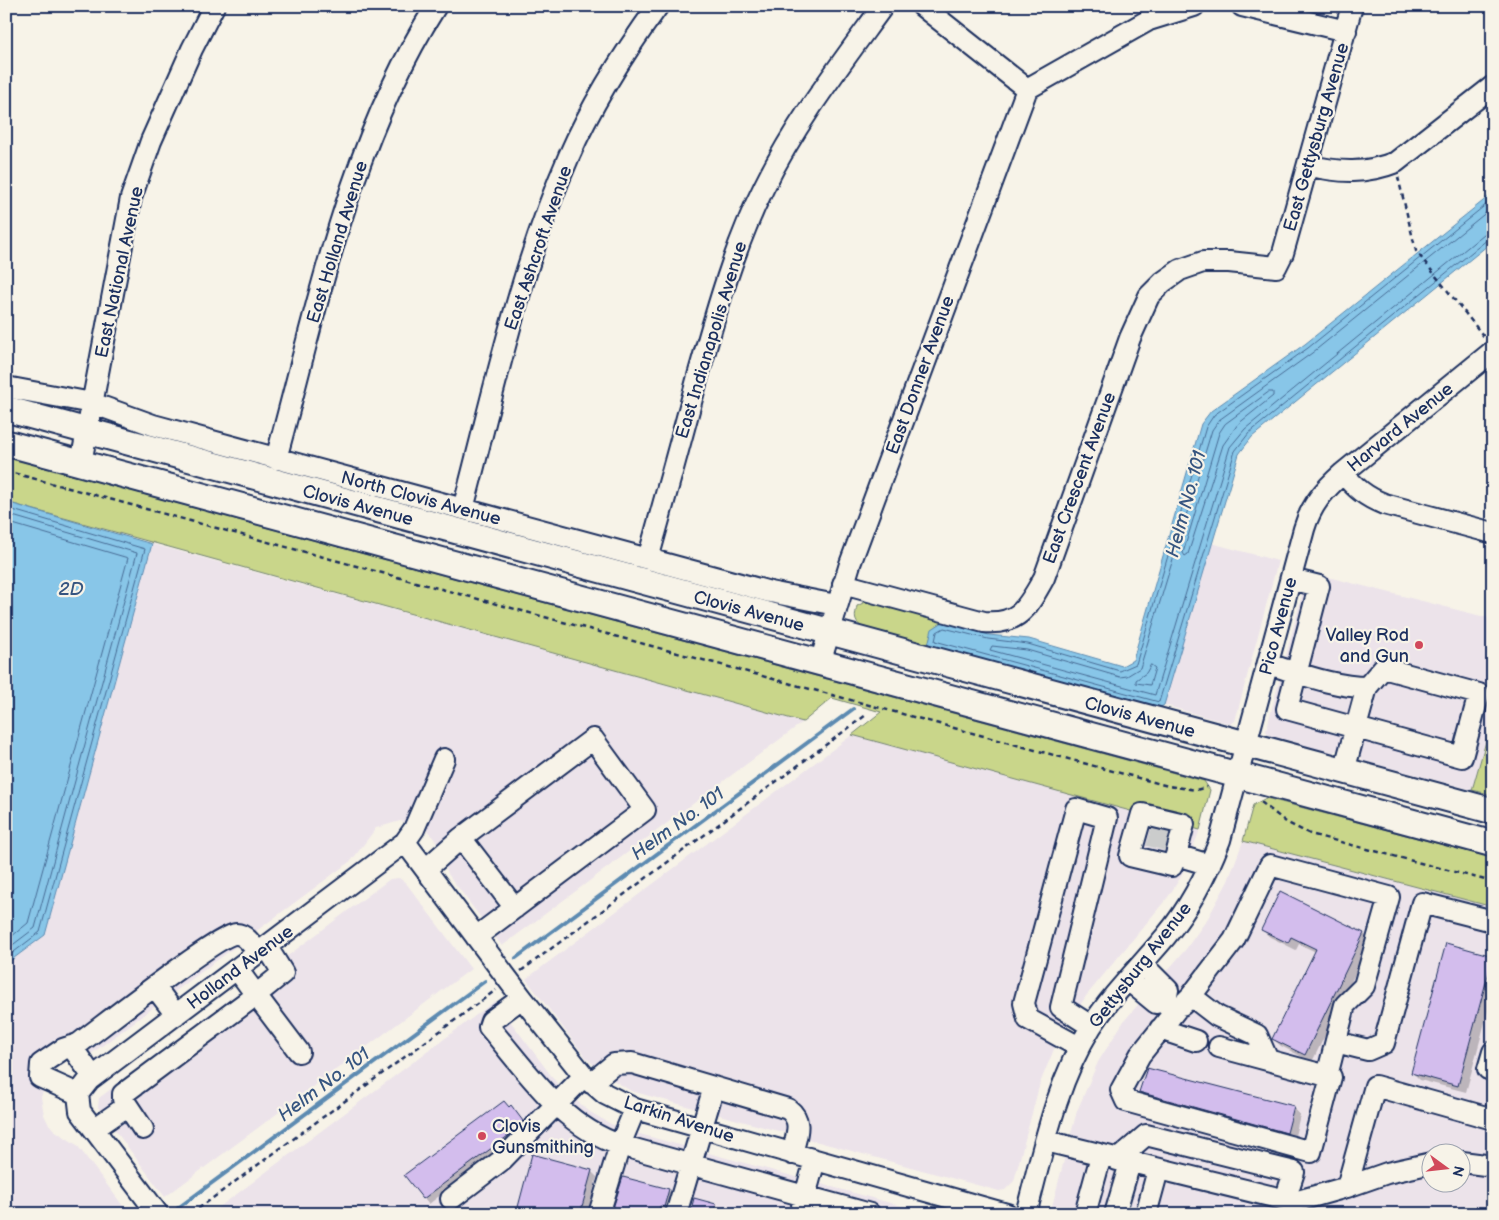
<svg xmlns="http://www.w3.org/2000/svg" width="1499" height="1220" font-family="'Balsamiq Sans',sans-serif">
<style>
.built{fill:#ece3ea;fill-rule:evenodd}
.green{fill:#c9d68a;stroke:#728274}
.water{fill:#88c6e8;stroke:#5c8ab1}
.shadow{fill:#0003}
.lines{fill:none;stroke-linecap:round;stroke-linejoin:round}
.shore{stroke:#476b95;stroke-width:1}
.stream{stroke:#5c8ab1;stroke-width:4}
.building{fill:#d3bded;stroke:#1b2f5e}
.minor-tunnel{stroke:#cbcccc;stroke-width:20;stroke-dasharray:20 10;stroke-linecap:butt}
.minor-casing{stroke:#1b2f5e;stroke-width:24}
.major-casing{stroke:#1b2f5e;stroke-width:29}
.path{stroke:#1b2f5e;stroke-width:2.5;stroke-dasharray:5 4;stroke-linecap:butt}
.minor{stroke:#f7f3e8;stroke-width:20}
.major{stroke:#f7f3e8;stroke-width:25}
.poi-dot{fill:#d1495b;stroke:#f7f3e8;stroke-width:2}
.labels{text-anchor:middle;stroke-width:4.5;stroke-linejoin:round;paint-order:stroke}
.street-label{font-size:18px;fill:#1b2f5e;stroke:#f7f3e8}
.poi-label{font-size:18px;fill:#1b2f5e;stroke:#f7f3e8;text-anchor:end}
.water-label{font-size:19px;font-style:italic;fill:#365580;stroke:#f7f3e8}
</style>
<rect width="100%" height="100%" fill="#f7f3e8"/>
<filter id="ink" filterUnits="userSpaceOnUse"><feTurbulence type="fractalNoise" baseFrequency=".02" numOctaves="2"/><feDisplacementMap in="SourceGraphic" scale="10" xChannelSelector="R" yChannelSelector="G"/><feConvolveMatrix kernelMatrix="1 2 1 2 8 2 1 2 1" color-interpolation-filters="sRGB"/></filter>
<g filter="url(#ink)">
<path class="built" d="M1211,543l67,18 -43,160 -5,3 -66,-19z
M152,544l651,178 -301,224 -54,-72 -10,-30 -10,-13 -6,-5 -22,-5 -24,7 -24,32 -261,194 -23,6 -18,13 -9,24 3,18 4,8 6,7 23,15 52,69h-117l-6,-10v-240l39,-29z
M1308,572l185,47v98l-21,73 -109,-29 -3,-6 -22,-6 -6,4 -63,-18 -3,-4z
M852,735l348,95 -19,47 -13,20 -82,99 -29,46 -17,41 -26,98 -9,9 -6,1 -368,-100 -23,-14 -21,-18 -61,-80z
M1243,841l250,66v307h-443l27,-103 21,-49 26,-41 62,-72 22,-31 20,-37zM1432,1152h30v30h-30z
M399,878l7,5 65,86 -306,228 -65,-87 -2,-3 1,-9 291,-219z
M495,1001l64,85 31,26 21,12 25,9 294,81h-720z"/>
<path class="green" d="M6,457l1198,324 6,9 -10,40 -348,-95 29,-23 -49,-14 -29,24 -797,-220z
M869,600l74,22 -10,7 -5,16 -66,-18c-9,-6 -7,-11 -5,-21z
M1493,717v78l-21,-5z
M1266,798l227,60v49l-250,-66 10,-36z"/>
<path class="water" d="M1493,193v48l-241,196 -13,17 -75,251 -6,4 -230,-64 4,-16 11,-7 46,13 40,4 93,27 11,-6 68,-236 10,-13 94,-67z
M6,502l146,42 -107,391 -39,29z"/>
<path class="shadow" d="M1280,893l84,41 7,7 -59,121 -31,-16 -8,-7 43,-87 -17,-8 -3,6 -26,-13 -8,-7z
M1493,957v36l-27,99 -46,-12 -8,-8z
M1140,1092l153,15 7,8 -6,25 -146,-41z
M510,1108l6,4 12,15 -99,77 -5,-6z
M533,1155l58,16 6,6 -10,37h-69z
M668,1190l6,6 -5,18h-58z
M695,1200l21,5 10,9h-34z"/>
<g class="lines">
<path class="shore" d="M1493,199l-185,149 -94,67 -8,12 -70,237 -16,7 -92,-27 -40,-5 -44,-11 -7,4 -2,9 224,61 76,-251 14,-18 239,-194 5,-1
M1493,207l-181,146 -93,67 -7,10 -72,238 -13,8 -7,1 -93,-27 -35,-4 -2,4 165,45 75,-248 15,-18 239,-195 9,-3
M1269,392h4v4l-35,28 -15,21 -35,109 -3,2 -2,-3 36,-120 6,-9z
M6,508l139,41 -105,383 -34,26
M6,514l131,39 -102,375 -29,22
M6,522l122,36 -100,365 -22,18
M1151,665l4,3 -5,17 -14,-2v-3l10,-7z"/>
<path class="stream" d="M516,958l337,-249
M178,1208l307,-227"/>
</g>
<path class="building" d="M1280,891l84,42 -59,122 -33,-16 44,-90 -25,-12 -3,6 -27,-13z
M1446,943l47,13 -35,130 -47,-13z
M1147,1068l147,38 -7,27 -148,-41z
M504,1101l5,6 2,-2 12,16 -11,12 -89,66 -19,-24z
M532,1154l60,16 -12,44h-59l1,-6 -4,-1z
M623,1177l46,12 -5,18 -4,-1 -2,8h-47z
M694,1198l22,6 -2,10h-19v-3l-4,-1z"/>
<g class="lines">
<path class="minor-tunnel" d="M1149,836l22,6"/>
<defs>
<path id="minor" d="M922,6l105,83 122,-69 45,-14
M1242,6l104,25
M1308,165c31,8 58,9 88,-3l97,-76
M6,387l86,16 61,22 617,167 66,13
M276,459c42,-154 73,-316 160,-453
M81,463l50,-265 20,-57 41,-92 22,-43
M1343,473c12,15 23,24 41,31l109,29
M463,509c31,-118 57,-241 106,-353 23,-53 55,-103 89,-150
M648,559c17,-61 34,-122 50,-183 18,-64 36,-129 66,-189 32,-65 77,-123 119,-181
M843,584l141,38c36,3 44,-16 60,-44l86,-240 19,-42 14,-14 17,-12 23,-8h26l47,5 7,-14 69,-247
M820,663l30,-99 177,-475
M1268,664c31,9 66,23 99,23l16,-19 96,26 -17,63 -175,-48 32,-123 -28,-7
M1344,771l23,-84
M461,838l54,70
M405,842l117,156 62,78 21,18 30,15 372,105
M1176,855l8,-31 -42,-10 -12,42 42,10 4,-11 34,10
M426,869l35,-31 132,-99 52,71 -169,127
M267,947l16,26 -27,22 43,57
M1142,964l26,26 -2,11
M1128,980l28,23 10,-2
M155,987l21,28
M1191,996l43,-56 36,-75 119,32 -25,89 -19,19 -18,71
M522,998l-31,23 -2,6c38,44 73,99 131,118l250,69
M1166,1001l10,9 -36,45 -19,35 5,11 185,51 20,-75 -112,-30
M1182,1005l9,-9 26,20 40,19 11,25
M1160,1029l36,12
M1336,1042l32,8 16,-7 38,-140 71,18
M71,1046l22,31
M1079,1047l-51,-28 -4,-16 52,-194 31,9 -46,189 30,19
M1493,1052l-5,17 5,1
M591,1083l23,-19 18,-1 156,46c16,12 8,27 4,45
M78,1094l11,-14 316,-238 9,-13 30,-70
M78,1094l-38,-17 1,-13 22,-15 15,-5c22,-16 141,-110 158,-110 10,0 17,12 22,19
M78,1094l2,17 78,103
M94,1129l33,-23
M143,1129l-20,-30v-5l133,-99 -19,-26
M1046,1141l248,61 53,-15 28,-101 118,33
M1117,1160l29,-25 148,37 -9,28
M1462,1162l31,4
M1347,1187l40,-14 45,-10
M451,1199l51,-39 82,-84
M599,1214l21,-69 15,-36
M676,1214l38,-127
M800,1214l15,-54
M1026,1214c17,-64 30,-131 65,-187 21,-33 50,-61 75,-91 24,-29 41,-62 54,-96l84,-311c7,-24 20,-39 39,-56l150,-122
M1085,1214l16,-58
M1115,1214l15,-51
M1146,1214l12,-44"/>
<path id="major" d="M6,409l1487,402
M6,443l1487,401"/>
</defs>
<use href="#minor" class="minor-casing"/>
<use href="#major" class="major-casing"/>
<path class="path" d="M1398,177l18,74 69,87
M6,471l1162,315 28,4 11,-3
M1261,802l25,20 24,12 183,48
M521,971l345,-256
M6,1212l2,2
M191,1214l305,-224"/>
<use href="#minor" class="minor"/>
<use href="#major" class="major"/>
</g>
</g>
<g class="poi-dot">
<circle cx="1419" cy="645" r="5"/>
<circle cx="482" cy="1136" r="5"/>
</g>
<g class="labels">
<g class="street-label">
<text transform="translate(1316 137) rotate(-74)" y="6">East Gettysburg Avenue</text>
<text transform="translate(337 242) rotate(-73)" y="6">East Holland Avenue</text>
<text transform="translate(538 248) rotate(-71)" y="6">East Ashcroft Avenue</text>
<text transform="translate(119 272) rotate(-78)" y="6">East National Avenue</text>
<text transform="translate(711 340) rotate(-73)" y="6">East Indianapolis Avenue</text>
<text transform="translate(920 375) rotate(-70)" y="6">East Donner Avenue</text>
<text transform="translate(1400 427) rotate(-39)" y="6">Harvard Avenue</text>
<text transform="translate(1079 478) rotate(-70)" y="6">East Crescent Avenue</text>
<text transform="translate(421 498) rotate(15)" y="6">North Clovis Avenue</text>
<text transform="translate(358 505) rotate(15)" y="6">Clovis Avenue</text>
<text transform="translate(749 611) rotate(15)" y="6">Clovis Avenue</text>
<text transform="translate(1278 626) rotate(-75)" y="6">Pico Avenue</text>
<text transform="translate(1140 717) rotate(15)" y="6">Clovis Avenue</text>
<text transform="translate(1140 965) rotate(-52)" y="6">Gettysburg Avenue</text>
<text transform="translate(240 967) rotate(-37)" y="6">Holland Avenue</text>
<text transform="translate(679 1119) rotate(18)" y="6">Larkin Avenue</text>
</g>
<g class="poi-label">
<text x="1409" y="641">Valley Rod<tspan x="1409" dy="21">and Gun</tspan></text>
<text x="492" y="1132" text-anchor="start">Clovis<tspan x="492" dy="21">Gunsmithing</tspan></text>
</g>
<g class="water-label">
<text transform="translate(1185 504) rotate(-75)" y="7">Helm No. 101</text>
<text x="71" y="595">2D</text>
<text transform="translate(677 823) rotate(-36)" y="7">Helm No. 101</text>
<text transform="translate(323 1084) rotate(-37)" y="7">Helm No. 101</text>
</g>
</g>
<rect width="1499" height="1220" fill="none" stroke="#f7f3e8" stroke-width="25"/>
<rect x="12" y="12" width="1474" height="1195" fill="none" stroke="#1b2f5e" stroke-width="2" filter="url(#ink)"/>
<g transform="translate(1446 1168) rotate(105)"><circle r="24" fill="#f7f3e8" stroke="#9fa5b1"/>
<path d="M0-4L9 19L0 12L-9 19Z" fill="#d1495b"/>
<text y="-8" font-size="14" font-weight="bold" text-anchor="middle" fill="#1b2f5e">N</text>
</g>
</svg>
